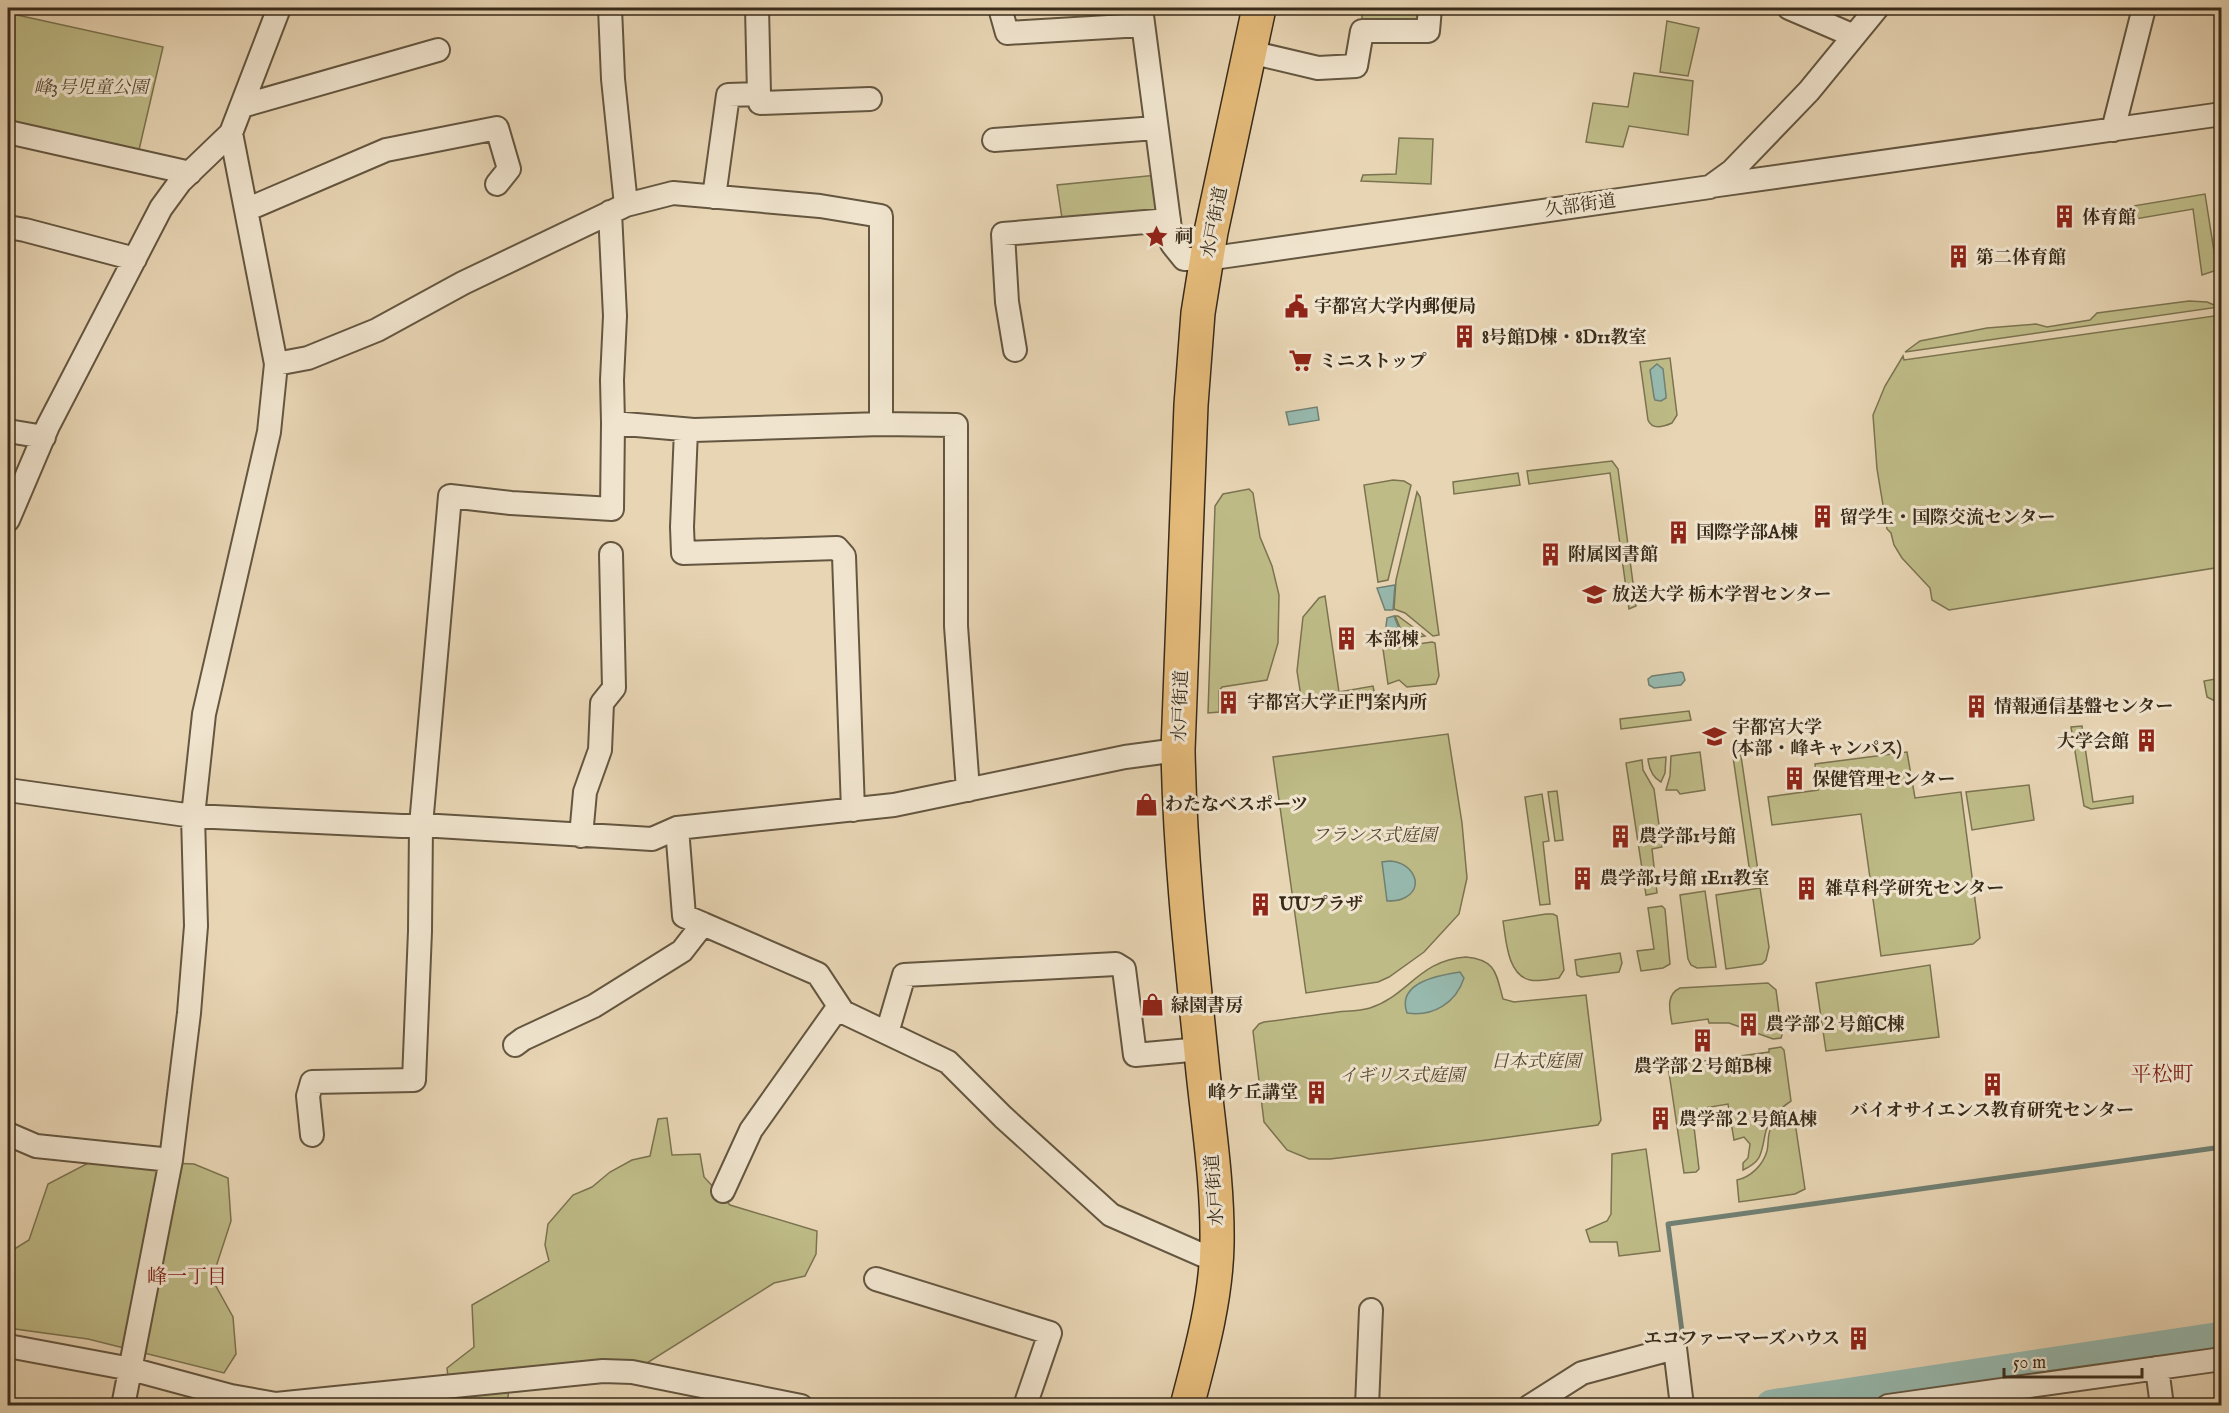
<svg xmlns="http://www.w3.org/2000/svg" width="2229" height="1413" font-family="'IM FELL English','Noto Serif JP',serif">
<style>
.green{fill:#bebb87;stroke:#7b7350;stroke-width:1.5}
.water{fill:#97b9ae;stroke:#718073;stroke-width:1.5}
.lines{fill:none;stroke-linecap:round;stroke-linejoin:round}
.stream{stroke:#718073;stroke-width:5}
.river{stroke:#97b9ae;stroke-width:33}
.minor-casing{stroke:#645640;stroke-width:26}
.highway-casing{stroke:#382b1a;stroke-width:36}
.minor{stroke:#f0e4ce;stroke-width:22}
.highway{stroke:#e4ba7a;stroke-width:33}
.labels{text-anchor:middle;stroke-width:6;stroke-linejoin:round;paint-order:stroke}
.park-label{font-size:18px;font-style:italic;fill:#534830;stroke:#f0e4ce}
.street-label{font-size:18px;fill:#382b1a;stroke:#f0e4ce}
.poi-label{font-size:18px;font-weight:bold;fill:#382b1a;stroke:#f0e4ce;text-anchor:start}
.neighbourhood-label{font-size:20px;fill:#7a1f14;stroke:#f0e4ce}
.quarter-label{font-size:21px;fill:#7a1f14;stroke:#f0e4ce}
</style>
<rect width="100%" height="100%" fill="#e8d5b4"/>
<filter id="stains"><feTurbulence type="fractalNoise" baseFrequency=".00333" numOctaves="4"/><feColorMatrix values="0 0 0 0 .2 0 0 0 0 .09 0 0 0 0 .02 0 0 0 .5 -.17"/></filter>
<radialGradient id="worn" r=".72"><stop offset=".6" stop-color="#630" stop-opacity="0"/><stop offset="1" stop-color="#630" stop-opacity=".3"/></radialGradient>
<path class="green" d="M1361,8h62v15l-60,4z
M8,13l155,34 -25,107 -130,-30z
M1667,21l32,7 -11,48 -28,-4z
M1634,73l59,8 -5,54 -59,-9 -6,21 -37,-5 7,-39 35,4z
M1399,138l34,1 -2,45 -70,-3 2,-6 33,-1z
M1157,175l6,42 -100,8 -6,-40z
M2205,194l12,76 -15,5 -9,-66 -81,14 -3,-13z
M2189,301l18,1 12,5 -314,45 15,-11 67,-13 49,-4 11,3 43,-7 7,-7z
M2221,315v252l-272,43 -17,-10 -2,-12 -28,-30 -8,-13 -3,-12 -4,-4 -10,-60 -4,-54 12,-29 18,-30 1,4z
M1670,358l7,57 -5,8c-9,4 -20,7 -24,-3l-8,-58z
M1612,461l6,8 18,137 -7,3 -19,-136 -81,11 -2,-13z
M1518,473l2,12 -66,9 -1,-12z
M1393,480l11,1 7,4 -23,95 -10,2 -14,-97z
M1249,489l4,4 7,44 12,29 7,29 -1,48 -11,37 -45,7 -3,4v21l-11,1 7,-207 8,-12z
M1417,492l3,5 19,138 -6,1 -28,-23 -11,-4 2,-29z
M1325,596l14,96 34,-6 2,10 -66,11 -7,-4 -5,-32 6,-54 16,-19z
M1395,616h3l27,20 -20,3z
M1432,642l3,1 4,33 -3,8 -29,3 -8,-7 -11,4 -5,-35z
M2221,678h1l-1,26 -14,-7 -3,-16z
M1689,711l2,9 -70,9 -1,-10z
M2082,726l11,76 40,-6v7l-42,6 -7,-3 -13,-79z
M1448,734l14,89 5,55 -8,36 -35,38 -35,25 -11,5 -72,11 -33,-236z
M1740,749l18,122 -8,2 -18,-123z
M1700,752l5,38 -25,4 -3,-4h-11l4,-14 1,-20z
M1907,752l8,46 46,-6 19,146 -7,6 -92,12 -20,-142 -89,11 -4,-28 50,-7 -3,-26z
M1666,757l-1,16 -4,9c-9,-5 -12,-13 -13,-23z
M1642,760l1,10 11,19 8,58 -10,2 5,44 -11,2 -20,-132z
M2029,785l5,35 -62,10 -6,-38z
M1557,791l6,49 -8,1 -7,-49z
M1542,794l7,47 -6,1 7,62 -10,1 -15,-108z
M1760,888l9,59 -3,13 -4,4 -36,5 -10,-74z
M1705,891l11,76 -19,1 -6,-3 -3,-6 -8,-64z
M1662,906l3,3 5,55 -7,4 -22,3 -4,-20 17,-2 -6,-41z
M1546,914h7l4,2 7,54 -5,8c-9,1 -20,4 -29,2 -23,-5 -24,-41 -27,-59z
M1620,953l2,10 -3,9 -38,5 -4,-2 -2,-15z
M1466,957c31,3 30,17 37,42l11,3 72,-7 15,125 -3,5 -111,15 -157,19h-21l-22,-9 -23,-28 -11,-91 6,-7 5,-2c25,-3 49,-7 74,-10 10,-1 22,-1 32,-4 38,-12 49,-48 96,-51z
M1930,965l9,72 -113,14 -10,-68z
M1768,983l8,7 6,45 -1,3 -8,1 -44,-16h-20l-1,-4 -36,5c-2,-13 -7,-29 8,-36z
M1781,1047l3,3 7,51c-11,7 -24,21 -26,34 -4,19 -3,26 -22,35v-7l5,-5 2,-14 -6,-7 -10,3 -6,-36 -36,6 7,59 -3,3 -12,1 -16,-107 101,-14v-3z
M1793,1109l12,80 -10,5 -56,8 -2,-22c14,-3 26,-15 30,-29 2,-8 0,-16 4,-23 5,-9 14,-14 22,-19z
M667,1118l5,37 28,-1 4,23 26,28 87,26 -1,23 -11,22 -31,7 -127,80 -51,-3 -85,9 -4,37 -56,-1 -4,-37 27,-21 -2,-42 77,-44 -4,-16 3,-21 25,-29 19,-8 18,-15 22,-12 18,-4 8,-37z
M1646,1149l14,102 -41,5 -2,-14h-27l-4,-12 21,-9 4,-7 1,-60z
M94,1160l100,4 34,14 3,43 -19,58 21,38 3,37 -12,19 -136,-34 -80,-11v-75l21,-13 19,-56z"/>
<path class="water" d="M1657,364l6,5 3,26v3l-5,3 -6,-1 -1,-3 -4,-27z
M1317,407l2,13 -30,5 -3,-13z
M1395,585l-2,25h-8l-8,-22z
M1394,616l9,23 -19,3 3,-24z
M1681,672l2,1 2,7 -4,5 -27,3 -5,-3 -1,-6 4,-3z
M1390,861c23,1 37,28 12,38 -5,2 -11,2 -15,2l-5,-39z
M1460,972l4,6c-8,25 -31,39 -57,35 -11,-31 33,-38 53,-41z"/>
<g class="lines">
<path class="stream" d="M1684,1347l-16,-123 554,-77"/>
<path class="river" d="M1772,1406l450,-68"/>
<defs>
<path id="minor" d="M610,8l3,71 13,126
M1000,8l7,25 135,-8
M1141,8l31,236 12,15h22l504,-72 22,-16 77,-80 68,-83
M1789,8l65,28
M1250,52l68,16 38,-2 6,-35h66l2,-23
M759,94l1,9 110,-4
M242,106l196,-56
M2113,130l31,-122
M8,132l182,41
M994,140l162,-12
M1711,186l511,-72
M714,197l14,-102 31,-1 -2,-86
M246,210l140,-60 111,-22 12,41 -12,15
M610,212l5,104 -3,64 1,43
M8,227l17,3 110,29
M1015,350l-8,-48 -4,-68 166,-14
M276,364l32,-6 69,-28 86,-47 163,-78 47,-12 147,13 61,10v208
M686,430l-4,97 1,26 154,-5 7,8 9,254
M8,431l36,6
M8,520l40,-94 113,-218 19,-26 51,-49
M8,790l185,26 209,10 19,-1 231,14 25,-11 217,-23 231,-48 53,-7
M677,828l7,88 19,8
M581,836l4,-44 15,-42 2,-47 12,-15 -3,-134
M887,1033l17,-58 212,-11 8,5 11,86 66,-6
M515,1045l8,-6 71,-33 88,-55 21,-27 115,50 25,38 105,50 55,55 108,98 105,46
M8,1134l28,12 135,14
M312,1135l-4,-39 4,-14 102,-2 6,-149 1,-106 29,-329 61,7 101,6 1,-86 81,7 187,-6 75,1v201l12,164
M723,1191l28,-61 88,-124
M876,1279l174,54 -25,73
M8,1346l123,23 100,27 45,8 327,-33 29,1 169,34
M2157,1368l5,38
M123,1406l48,-246 18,-147 7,-87 -3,-110 11,-102 65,-282 7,-68 -45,-231 48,-125
M1367,1406l4,-96
M1530,1406l52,-33 93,-25 7,58
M1888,1406l334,-47"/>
<path id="highway" d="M1187,1406c14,-53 29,-107 30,-161 1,-58 -8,-116 -14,-173 -11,-107 -23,-214 -25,-322l13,-345 7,-92 13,-81 48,-224"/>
</defs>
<use href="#minor" class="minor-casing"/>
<use href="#highway" class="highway-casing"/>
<use href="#minor" class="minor"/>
<use href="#highway" class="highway"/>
</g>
<defs>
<symbol id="building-bare" viewBox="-9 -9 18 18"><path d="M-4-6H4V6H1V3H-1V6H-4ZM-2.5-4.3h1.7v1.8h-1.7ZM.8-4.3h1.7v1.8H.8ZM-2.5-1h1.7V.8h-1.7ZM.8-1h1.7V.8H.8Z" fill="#8f2418" stroke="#f0e4ce" stroke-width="2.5" paint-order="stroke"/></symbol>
<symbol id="sight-bare" viewBox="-9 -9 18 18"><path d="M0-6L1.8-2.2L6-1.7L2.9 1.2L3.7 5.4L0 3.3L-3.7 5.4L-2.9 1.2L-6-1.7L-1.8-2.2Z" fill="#8f2418" stroke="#f0e4ce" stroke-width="2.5" paint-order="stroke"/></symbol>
<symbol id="civic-bare" viewBox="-9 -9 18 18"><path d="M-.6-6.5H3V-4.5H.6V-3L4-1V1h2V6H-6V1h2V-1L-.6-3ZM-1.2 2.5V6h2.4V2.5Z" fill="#8f2418" stroke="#f0e4ce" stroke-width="2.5" paint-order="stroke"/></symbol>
<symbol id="supermarket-bare" viewBox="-9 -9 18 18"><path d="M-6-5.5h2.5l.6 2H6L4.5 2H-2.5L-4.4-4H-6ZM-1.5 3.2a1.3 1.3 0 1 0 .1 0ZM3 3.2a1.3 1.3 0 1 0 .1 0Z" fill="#8f2418" stroke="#f0e4ce" stroke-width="2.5" paint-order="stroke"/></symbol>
<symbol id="university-bare" viewBox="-9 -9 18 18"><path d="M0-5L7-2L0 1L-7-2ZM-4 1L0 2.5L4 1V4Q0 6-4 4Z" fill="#8f2418" stroke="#f0e4ce" stroke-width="2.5" paint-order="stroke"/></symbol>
<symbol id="shop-bare" viewBox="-9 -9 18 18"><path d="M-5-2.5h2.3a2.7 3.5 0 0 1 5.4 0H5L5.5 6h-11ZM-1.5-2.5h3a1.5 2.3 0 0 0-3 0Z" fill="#8f2418" stroke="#f0e4ce" stroke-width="2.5" paint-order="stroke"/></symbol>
</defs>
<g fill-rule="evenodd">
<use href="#building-bare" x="2048" y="200" width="33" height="33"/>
<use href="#sight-bare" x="1140" y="220" width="33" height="33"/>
<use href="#building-bare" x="1942" y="240" width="33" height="33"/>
<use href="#civic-bare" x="1280" y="290" width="33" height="33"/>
<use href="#building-bare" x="1448" y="320" width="33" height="33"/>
<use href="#supermarket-bare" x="1284" y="344" width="33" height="33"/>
<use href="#building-bare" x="1806" y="500" width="33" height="33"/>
<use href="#building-bare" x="1662" y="516" width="33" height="33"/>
<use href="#building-bare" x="1534" y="538" width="33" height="33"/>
<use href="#university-bare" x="1578" y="578" width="33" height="33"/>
<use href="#building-bare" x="1330" y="622" width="33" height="33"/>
<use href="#building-bare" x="1212" y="686" width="33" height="33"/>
<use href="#building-bare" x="1960" y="690" width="33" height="33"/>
<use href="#university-bare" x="1698" y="720" width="33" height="33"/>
<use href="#building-bare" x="2130" y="724" width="33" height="33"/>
<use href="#building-bare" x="1778" y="762" width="33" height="33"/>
<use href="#shop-bare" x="1130" y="788" width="33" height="33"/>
<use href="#building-bare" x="1604" y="820" width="33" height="33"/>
<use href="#building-bare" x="1566" y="862" width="33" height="33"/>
<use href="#building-bare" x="1790" y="872" width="33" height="33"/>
<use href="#building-bare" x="1244" y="888" width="33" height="33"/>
<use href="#shop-bare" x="1136" y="988" width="33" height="33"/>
<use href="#building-bare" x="1732" y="1008" width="33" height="33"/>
<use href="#building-bare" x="1686" y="1024" width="33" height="33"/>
<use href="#building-bare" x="1976" y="1068" width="33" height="33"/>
<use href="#building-bare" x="1300" y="1076" width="33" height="33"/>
<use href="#building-bare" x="1644" y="1102" width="33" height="33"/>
<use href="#building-bare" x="1842" y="1322" width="33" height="33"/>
</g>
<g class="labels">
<g class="park-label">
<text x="91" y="93">峰3号児童公園</text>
<text x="1374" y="841">フランス式庭園</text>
<text x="1536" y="1067">日本式庭園</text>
<text x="1402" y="1081">イギリス式庭園</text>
</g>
<g class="street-label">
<text transform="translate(1580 205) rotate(-8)" y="6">久部街道</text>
<text transform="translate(1214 222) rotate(-79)" y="6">水戸街道</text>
<text transform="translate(1180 706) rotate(-88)" y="6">水戸街道</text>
<text transform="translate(1214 1190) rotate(-94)" y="6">水戸街道</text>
</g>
<g class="poi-label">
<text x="2082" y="223">体育館</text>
<text x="1175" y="242">祠</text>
<text x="1976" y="263">第二体育館</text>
<text x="1314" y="312">宇都宮大学内郵便局</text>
<text x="1482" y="343">8号館D棟・8D11教室</text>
<text x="1319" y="367">ミニストップ</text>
<text x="1840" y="523">留学生・国際交流センター</text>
<text x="1696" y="538">国際学部A棟</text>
<text x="1568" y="560">附属図書館</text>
<text x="1612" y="600">放送大学 栃木学習センター</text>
<text x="1365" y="645">本部棟</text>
<text x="1247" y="708">宇都宮大学正門案内所</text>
<text x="1994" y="712">情報通信基盤センター</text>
<text x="1732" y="733">宇都宮大学<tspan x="1732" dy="21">(本部・峰キャンパス)</tspan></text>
<text x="2129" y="747" text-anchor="end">大学会館</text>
<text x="1812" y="785">保健管理センター</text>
<text x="1165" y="810">わたなべスポーツ</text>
<text x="1639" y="842">農学部1号館</text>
<text x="1600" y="884">農学部1号館 1E11教室</text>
<text x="1825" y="894">雑草科学研究センター</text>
<text x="1279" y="910">UUプラザ</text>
<text x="1171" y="1011">緑園書房</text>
<text x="1766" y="1030">農学部２号館C棟</text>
<text x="1703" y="1072" text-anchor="middle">農学部２号館B棟</text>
<text x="1298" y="1098" text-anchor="end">峰ケ丘講堂</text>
<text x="1992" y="1116" text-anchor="middle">バイオサイエンス教育研究センター</text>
<text x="1679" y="1125">農学部２号館A棟</text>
<text x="1840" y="1344" text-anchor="end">エコファーマーズハウス</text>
</g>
<g class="neighbourhood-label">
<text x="187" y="1283">峰一丁目</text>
</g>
<g class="quarter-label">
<text x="2162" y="1081">平松町</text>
</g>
</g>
<rect width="2229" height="1413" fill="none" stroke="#e8d5b4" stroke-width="30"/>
<rect x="9" y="9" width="2211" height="1395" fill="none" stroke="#382b1a" stroke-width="3"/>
<rect x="15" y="15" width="2199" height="1383" fill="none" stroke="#382b1a" stroke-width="1.5"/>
<path d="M2004 1368v9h138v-9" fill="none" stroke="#382b1a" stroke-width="3"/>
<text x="2013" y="1368" font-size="18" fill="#382b1a" stroke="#f0e4ce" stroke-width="4.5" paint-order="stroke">50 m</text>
<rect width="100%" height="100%" filter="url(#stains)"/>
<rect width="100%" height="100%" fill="url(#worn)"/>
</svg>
